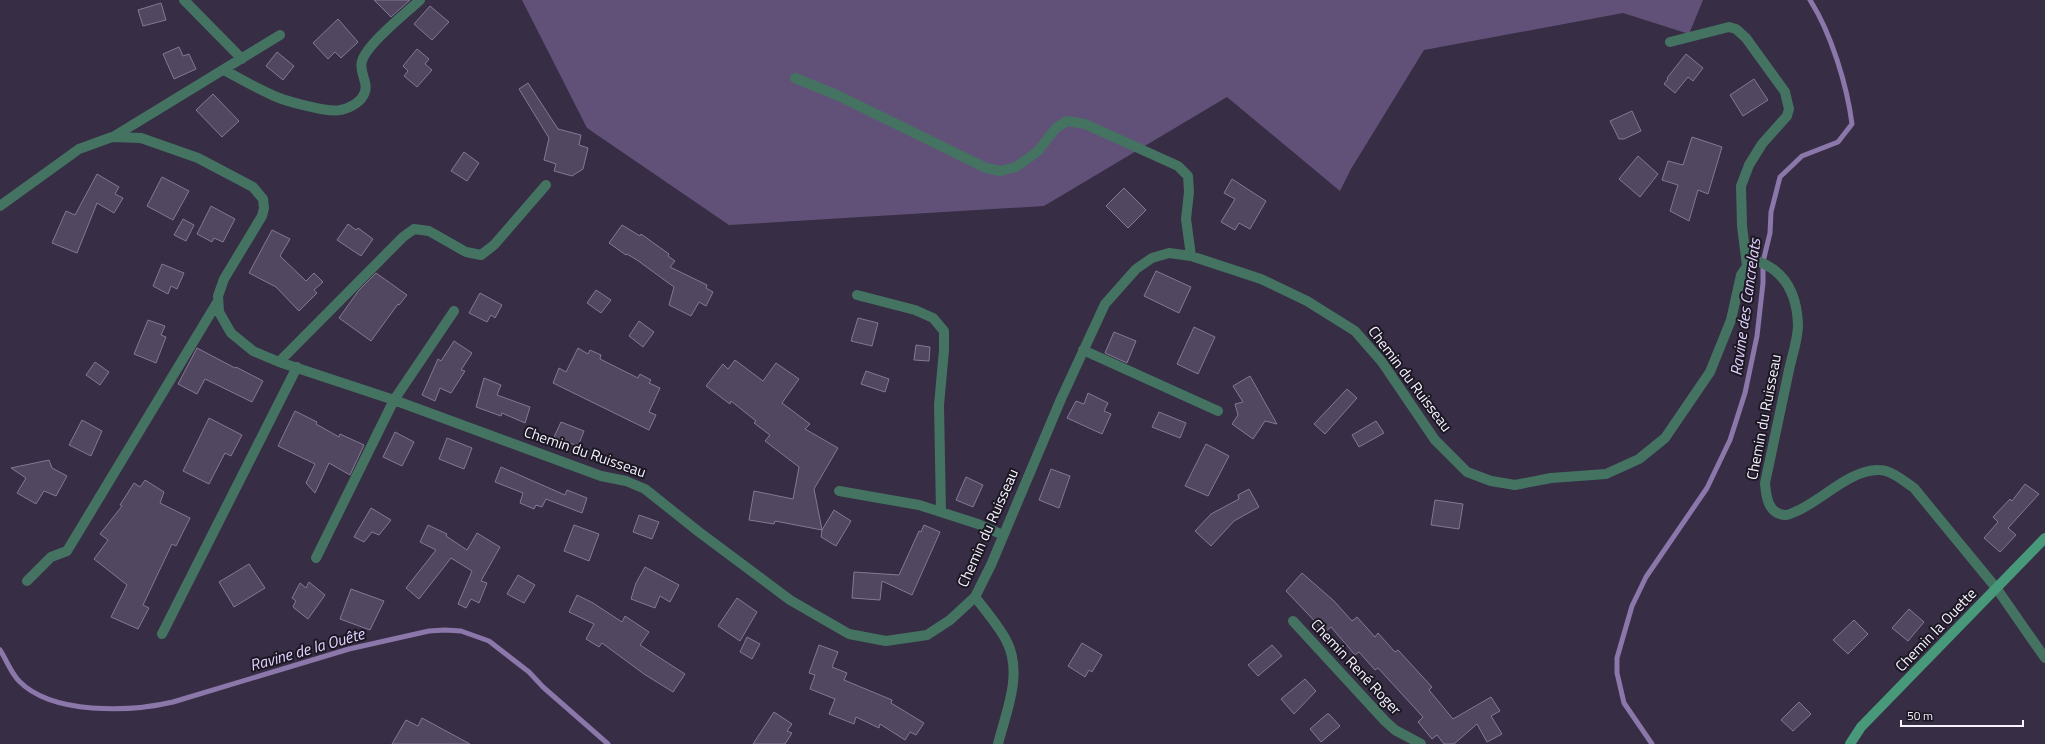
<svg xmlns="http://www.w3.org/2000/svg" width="2045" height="744" font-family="'Titillium Web',sans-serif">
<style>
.green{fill:#615178}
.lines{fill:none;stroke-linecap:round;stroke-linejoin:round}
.stream{stroke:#8b77a9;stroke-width:5}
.building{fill:#514761;stroke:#837995}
.street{stroke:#447461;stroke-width:10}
.secondary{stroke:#47997a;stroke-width:10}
.labels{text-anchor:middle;stroke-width:4;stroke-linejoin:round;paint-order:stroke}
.street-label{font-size:15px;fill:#f7f2ff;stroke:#1c1823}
.water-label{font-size:16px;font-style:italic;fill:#e3d1ff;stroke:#1c1823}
</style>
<rect width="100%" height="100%" fill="#372d45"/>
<path class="green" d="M522,0h1181l-14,34 -66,-21 -199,37 -73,119 -11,22 -113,-94 -183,109 -315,19 -142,-97z"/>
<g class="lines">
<path class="stream" d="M0,650c6,9 11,23 19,31 33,34 111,31 154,21l176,-53 80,-18 16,-1 16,1 28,10 40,31 14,15 65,57
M1652,744l-28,-41 -7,-30v-15l15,-52 14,-29 61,-89 23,-48 15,-47 12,-57 6,-53v-21l7,-29 1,-21 9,-35 22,-21 36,-14 14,-18c-5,-39 -21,-91 -42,-124"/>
</g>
<path class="building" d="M374,0h36l-19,17z
M161,3l5,17 -23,6 -5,-16z
M430,6l19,16 -17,18 -18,-16z
M338,19l20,23 -17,16 -6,-6 -7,7 -15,-16z
M179,47l4,9 6,-2 7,15 -22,10 -11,-25z
M417,49l12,10 -4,5 7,6 -15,17 -13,-11 4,-5 -5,-5z
M277,52l17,14 -11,14 -17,-14z
M1686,54l17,14 -10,13 -5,-4 -13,16 -11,-9 4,-5 -1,-1z
M1754,79l14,21 -25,16 -13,-21z
M528,83l30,46 23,6 -2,10 9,3 -5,21 -11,7 -18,-5 2,-7 -12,-4 5,-22 -30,-49z
M213,94l26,27 -17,16 -26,-27z
M1632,111l9,20 -17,8h-5l-9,-18z
M1692,137l30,10 -14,47 -10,-4 -9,31 -19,-10 8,-26 -16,-5 6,-19 15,4z
M464,152l15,11 -12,18 -16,-10z
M1638,156l20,18 -18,23 -21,-18z
M97,174l22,13 -4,7 8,4 -9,15 -17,-10 -20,50 -25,-10 14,-32 9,4z
M162,177l27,14 -16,29 -26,-14z
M1232,179l34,22 -16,28 -11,-6 -4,7 -14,-8 14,-23 -11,-6z
M1124,188l22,22 -18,18 -22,-22z
M211,206l24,13 -12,23 -9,-4 -2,4 -15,-8z
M183,219l11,6 -8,16 -12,-6z
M348,224l8,6 2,-2 15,11 -12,17 -24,-16z
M622,225l18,11 1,-2 28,20 -1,2 7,5 -5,6 37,18 -1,3 7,4 -7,14 -7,-4 -8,14 -22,-11 5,-18 -37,-27 -10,-6 -1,1 -17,-12z
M272,230l18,9 -10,17 26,25 8,-8 9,9 -9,8 3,3 -18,18 -23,-24 -27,-14z
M162,264l22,9 -7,16 -6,-3 -3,8 -15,-8z
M1156,271l35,16 -12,26 -35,-17z
M376,273l31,22 -8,10 -1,-1 -27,37 -32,-23 20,-28z
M596,290l15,10 -10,13 -14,-10z
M480,293l22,12 -7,13 -4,-3 -4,7 -18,-9z
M858,318l20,5 -6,23 -21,-5z
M148,320l17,6 -4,9 5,2 -10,26 -22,-9z
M639,321l15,11 -11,15 -14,-11z
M1194,327l21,10 -17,37 -21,-10z
M1114,332l22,9 -9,22 -22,-10z
M454,341l18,12 -11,17 4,1 -14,22 -11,-5 -5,13 -13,-6 16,-36 3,2z
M916,345l14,2 -1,14 -15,-1z
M197,348l38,20 1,-1 27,14 -11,21 -47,-23 -8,15 -19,-10z
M578,348l10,6 2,-4 11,5 -1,4 38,19 2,-4 11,6 -2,3 11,5 -11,24 7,3 -7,15 -96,-47 6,-15 7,4z
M735,360l28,21 13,-18 23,16 -17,24 28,21 -5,5 33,19 -24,41 8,41 12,-20 17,11 -15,25 -15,-9 1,-7 -47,-9 -1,3 -25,-4 5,-29 39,8 6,-32 -34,-26 5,-6 -16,-12 2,-2 -25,-20 -1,3 -24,-18 17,-22 5,5z
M95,362l14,10 -9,13 -14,-10z
M866,371l23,8 -4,13 -24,-8z
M1250,376l27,48 -12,-3 -12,18 -21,-15 6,-9 -3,-11 8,-2 -10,-16z
M484,378l17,7 -4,10 33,12 -5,16 -23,-10 -1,3 -25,-9z
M1347,389l10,9 -32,36 -11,-10z
M1088,393l20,10 -4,8 7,3 -9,20 -35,-16 9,-17 8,3z
M295,411l22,11 -1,2 23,13 1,-3 24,11 -14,30 -21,-12 -14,30 -9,-10 9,-19 -37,-18z
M1159,412l27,11 -6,15 -28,-11z
M209,418l33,17 -11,21 -6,-3 -16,31 -26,-13z
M82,420l20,11 -11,25 -22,-11z
M1376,421l8,12 -25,14 -7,-12z
M561,422l23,9 -6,15 -24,-9z
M395,432l19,10 -12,24 -19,-9z
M447,438l25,10 -8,21 -25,-10z
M1206,444l23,12 -21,40 -23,-10z
M49,460l3,8 15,8 -11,20 -12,-5 -8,13 -19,-11 9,-15 -15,-10z
M501,467l64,28 2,-5 20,8 -5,15 -36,-14 -4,8 -6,-2 -2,4 -14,-6 3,-10 -28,-11z
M1051,469l19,7 -11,32 -20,-8z
M966,477l17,8 -10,22 -17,-7z
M145,480l19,12 -4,11 30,15 -14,28 -4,-2 -29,61 6,3 -11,21 -27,-12 16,-32 -33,-26 14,-19 -8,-6 22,-28 -2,-1 14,-22 6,4z
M2025,484l14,10 -31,34 8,7 -16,17 -16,-14 14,-16 -5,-5 17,-18 2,2z
M1249,489l10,18 -25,14 -23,25 -16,-15 16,-17 28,-15 -1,-4z
M1435,500l28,4 -4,25 -28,-4z
M371,508l20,12 -12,15 -7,-3 -8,10 -10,-5z
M639,515l20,7 -7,17 -19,-7z
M428,525l19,9 -1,2 21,14 10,-17 23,14 -19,34 6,2 -8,20 -8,-4 -5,9 -8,-4 14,-33 -21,-13 -32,41 -13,-11 30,-38 -16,-8z
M574,525l25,9 -10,27 -25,-10z
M924,525l16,7 -28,63 -30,-14 -2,19 -28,-2 2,-26 45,3 20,-44 2,1z
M249,564l16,24 -31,19 -15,-25z
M645,567l34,18 -9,17 -10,-6 -5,12 -24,-9 5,-16z
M1302,573l32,28 18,20 5,-4 18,20 3,-4 17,19 3,-2 34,37 -3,3 24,29 38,-22 9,14 -9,5 11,18 -15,8 -10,-18 -23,20h-10l-7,-9 -5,4 -14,-17 5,-5 -45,-49 -3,2 -16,-18 -4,3 -24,-28 -6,5 -39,-41z
M518,575l17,10 -11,18 -17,-9z
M309,582l16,13 -17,24 -14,-11 -1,-2 3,-5 -4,-3 8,-15 6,5z
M351,589l33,12 -14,29 -30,-11z
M577,595l16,8 29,19 3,-6 24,16 -9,13 45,29 -12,18 -29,-18 -42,-31 -3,4 -13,-8 8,-15 -25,-12z
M737,598l20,14 -17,29 -22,-15z
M1909,609l15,13 -16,19 -16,-13z
M1854,620l14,14 -20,20 -15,-14z
M747,637l13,7 -8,15 -12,-7z
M1082,643l20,12 -10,17 -3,-2 -4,7 -17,-11z
M819,645l19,7 -6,15 15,6 -3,7 48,20 -1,3 33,20 -8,12 -6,-3 -5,8 -25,-16 -1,4 -23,-11 -2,7 -25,-10 6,-15 -25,-10 5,-14 -6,-2z
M1272,645l10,11 -24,20 -10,-11z
M1305,679l11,12 -22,23 -13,-15z
M1799,702l12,12 -18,17 -12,-11z
M774,712l18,12 -5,7 5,2 -7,11h-32z
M1327,714h2l11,12 -19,16 -11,-13z
M422,718l48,26h-78l14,-24 12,6z"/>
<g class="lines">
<path class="street" d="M184,0l58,59
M1670,42l59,-15 7,2 10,9 39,54 4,17 -2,7 -25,28 -13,21 -8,21 1,40 5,40
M224,70c15,8 30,17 46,24 11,6 58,19 70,16 8,-1 19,-7 23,-14 8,-12 -5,-23 -1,-35 5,-17 44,-48 58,-61
M795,78l44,18 147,72 14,3 16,-4 22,-16 18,-23 11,-7 18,3 93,42 10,10 1,16 -3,27 5,37
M113,137l167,-102
M0,206l79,-57 33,-12 29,1 57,20 55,29 10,12 1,9 -2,8 -38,63 -6,17 1,16 12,21 22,18 26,11 115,38 207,76 25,5 19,8 54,43 91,68 59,34 37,7 41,-6 23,-15 25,-23 16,-32 70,-166 44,-95 31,-35 16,-11 17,-5 22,3 70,23 46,22 48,30 27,31 53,78 32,32 24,9 24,4 36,-7 55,-4 33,-15 26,-21 45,-66 21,-52 10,-45 6,-9 10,-5c29,10 40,34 41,64 0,14 -6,31 -9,45 -8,37 -16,75 -24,113 1,13 3,32 21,32 3,0 8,-3 11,-4 25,-11 54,-42 82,-41 12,0 25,11 35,18l83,101 48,69
M857,295l58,15 18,8 11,13v19l-5,55 2,107
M1083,350l135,61
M279,362l124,-125 11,-8 15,2 37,21 15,3 13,-10 52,-60
M839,491l80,14 59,19 25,11
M316,558l78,-158 60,-89
M27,581l24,-24 16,-6 151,-250
M975,597c10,13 25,30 32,45 16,32 -1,70 -9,102
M1293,621l92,100 10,9 26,14
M162,634l135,-267"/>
<path class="secondary" d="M1850,744l11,-17 184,-189"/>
</g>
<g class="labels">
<g class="street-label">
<text transform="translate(1410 379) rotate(53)" y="5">Chemin du Ruisseau</text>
<text transform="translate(1764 417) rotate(-79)" y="5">Chemin du Ruisseau</text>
<text transform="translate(585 452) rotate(19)" y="5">Chemin du Ruisseau</text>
<text transform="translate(988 528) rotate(-66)" y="5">Chemin du Ruisseau</text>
<text transform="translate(1936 630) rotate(-46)" y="5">Chemin la Ouette</text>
<text transform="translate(1356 667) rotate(47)" y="5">Chemin René Roger</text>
</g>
<g class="water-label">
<text transform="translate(1745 307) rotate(-82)" y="6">Ravine des Cancrelats</text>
<text transform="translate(307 649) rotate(-16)" y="6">Ravine de la Ouête</text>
</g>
</g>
<path d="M1901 720v6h122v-6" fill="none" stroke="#f7f2ff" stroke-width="2"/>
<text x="1907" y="720" font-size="12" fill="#f7f2ff" stroke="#1c1823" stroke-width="3" paint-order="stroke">50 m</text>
</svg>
